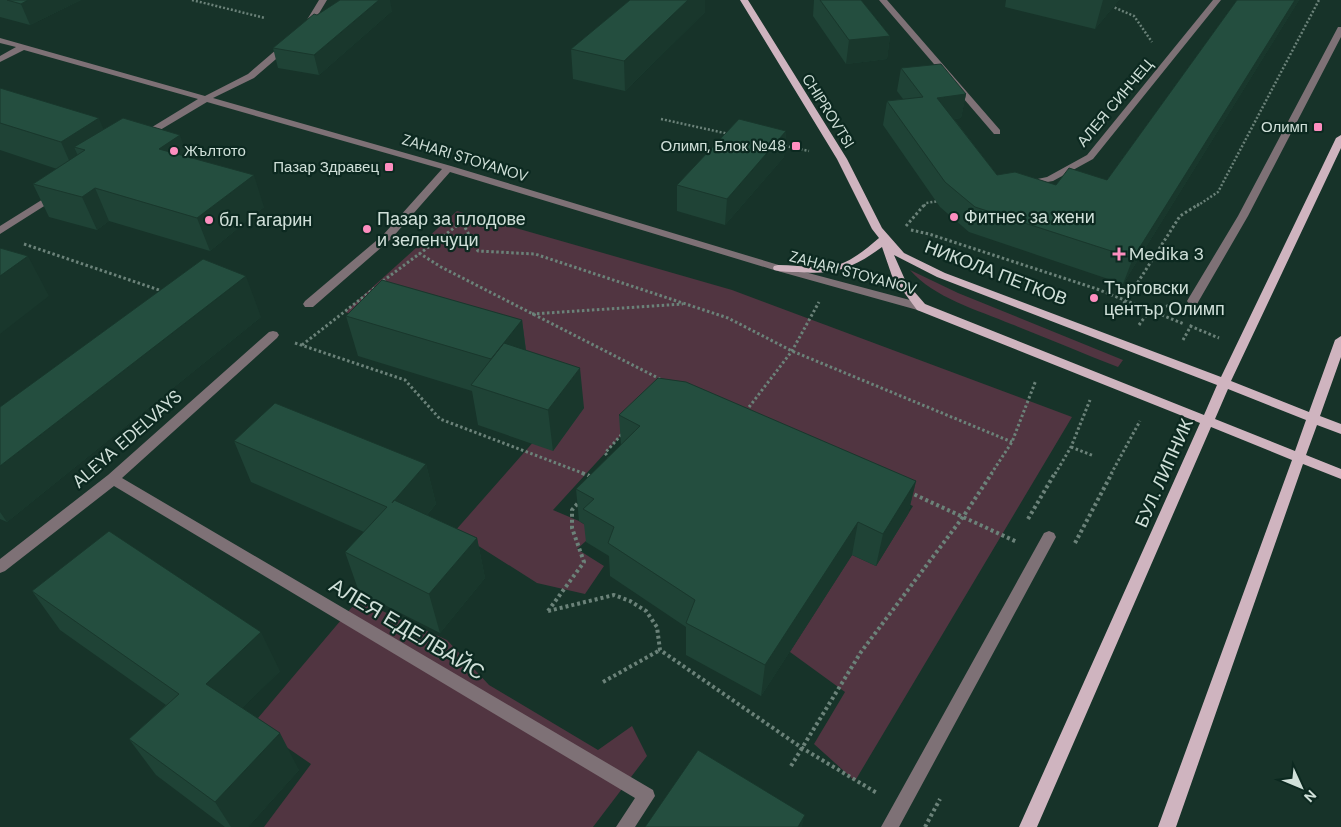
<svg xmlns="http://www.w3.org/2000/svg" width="1341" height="827" font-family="'DM Sans',sans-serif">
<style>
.green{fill:#513541}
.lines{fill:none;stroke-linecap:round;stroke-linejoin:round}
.path-far2{stroke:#6b8279;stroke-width:2.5;stroke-dasharray:2 2;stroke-linecap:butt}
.path-far1{stroke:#6b8279;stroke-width:3;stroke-dasharray:2.5 2.5;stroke-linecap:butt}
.path{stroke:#6b8279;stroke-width:4;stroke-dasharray:3 3;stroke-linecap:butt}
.minor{fill:#7e7176;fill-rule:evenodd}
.major{fill:#cfb4bf;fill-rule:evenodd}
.wall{fill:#1f4336}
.shaded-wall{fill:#19372c}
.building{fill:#244e3f;stroke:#19372c}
.poi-dot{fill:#fd8ebf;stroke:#0c2920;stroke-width:2}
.labels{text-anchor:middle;stroke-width:4.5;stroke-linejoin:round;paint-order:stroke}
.far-street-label{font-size:15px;fill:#d0e0d9;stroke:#0c2920}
.far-poi-label{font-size:15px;fill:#d0e0d9;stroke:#0c2920;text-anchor:end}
.poi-label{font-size:18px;fill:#d0e0d9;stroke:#0c2920;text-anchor:start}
.street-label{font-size:18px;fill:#d0e0d9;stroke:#0c2920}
.near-street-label{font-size:21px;fill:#d0e0d9;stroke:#0c2920}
</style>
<rect width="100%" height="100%" fill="#173329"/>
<path class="green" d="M457,211l275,79 340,127 -217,364 -41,-37 31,-52 -55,-40 62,-97 24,11 37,-60 -254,-112 -106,116 26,11 17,11 -19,17 27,17 -19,28 -48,-11 -82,-52 117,-133 -227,-86z
M910,270l48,23 165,67 -5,7c-36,-14 -71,-29 -107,-43 -33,-14 -77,-26 -101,-54z
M358,600l89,40 42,45 109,65 34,-24 15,30 -54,71h-329l47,-63 -58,-40z"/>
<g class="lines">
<path class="path-far2" d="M192,0l73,18
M1111,6l23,10 18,26
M661,119l68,15
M781,145l28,6
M924,206l2,-3 13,-2
M1197,206l21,-14 101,-192"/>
<path class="path-far1" d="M906,226l19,-22
M911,230l18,4 168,55 87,35
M24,244l138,47
M419,253l22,14 219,112
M383,281l79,-59 16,29 57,3 193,64 64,33 220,91
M532,314l151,-10
M1113,314l13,-13 54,-85 19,-12
M1139,325l11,-15 22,-5
M1190,326l29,12
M1183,340l9,-16
M295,343l110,37 35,39 145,55
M302,345l74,-58
M746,411l46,-60 27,-49
M1071,447l23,9
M610,459l-5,-6 17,-19
M991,474l21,-32 24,-62
M1055,474l16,-27 19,-47
M1111,474l29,-53"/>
<path class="path" d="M582,473l10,4
M909,492l108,50
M1028,519l27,-46
M1075,543l37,-70
M548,611l66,-16 16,6 16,10 11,16 3,23 142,98 75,45
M548,611l36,-49 -12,-34v-18l7,-8
M603,682l57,-32
M791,766l70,-114 102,-135 29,-44
M925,827l15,-28"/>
<path class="minor" d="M319,0h8l-18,30h-6l-1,-2z
M879,0h8l113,130v4h-6z
M1213,0h8l-128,159 -40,22 -30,5v-4l24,-5 40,-22z
M1338,27h3v10l-93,179 -51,88h-8l-2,-3 51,-85z
M0,38l205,58 43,-22 36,-31h6v4l-36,31 -41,20 238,68 331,100 143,38 2,3 -6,4 -147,-41 -324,-98 -59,67 -78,68h-8l-2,-3 2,-3 78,-66 59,-66 -235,-67 -62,37h-6v-4l59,-36 -174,-49 -24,12v-6l16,-9 -16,-4z
M56,191l5,3 -1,2 -60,38v-8z
M273,331l4,1 2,3 -2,3 -155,140 531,312 2,6 -20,31h-19l19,-29 -521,-312 -109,85 -5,2v-14l108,-84 161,-143z
M1049,531l5,2 2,4 -157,290h-18l163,-294z"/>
<path class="major" d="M740,0h8l99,159 35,69 22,25 41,20 276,104 115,-239 5,-3v13l-110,233 78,31 26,-72 6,-4v21l-21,59 21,8v10l-24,-9 -11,30 35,14v10l-38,-15 -127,363h-18l134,-367 -81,-33 -174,400h-18l181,-404 -283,-113 -25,-34 -10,-29c-30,22 -48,28 -84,25 -8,0 -16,0 -24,-2l-1,-2 1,-2 4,-1c18,0 37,4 55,1 17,-3 33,-17 46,-28l-7,-9 -35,-70zM894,255l43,22 280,108 -13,30 -279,-111 -19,-22zM1228,389l78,31 -11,31 -80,-32z"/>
</g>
<path class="wall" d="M0,0h81l-51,25 -30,-8z
M630,0h75v12l-80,79 -52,-12 -2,-30z
M814,0h47l29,36 -3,23 -41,5 -33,-48z
M1006,0h113l-24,29 -90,-22z
M1237,0h62l-176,284 -154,-52 -29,-25 -57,-82 4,-24 16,-2 -6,-8 4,-23 65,26 -5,24 -7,1 43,56 59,10 51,-5z
M392,11l-73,64 -41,-7 -5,-20 44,-33z
M0,88l104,41 84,28 76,50 -54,44 -101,-30 -12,9 -48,-13 -16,-33 24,-15 -57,-19z
M786,131l-2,26 -59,68 -48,-14v-26z
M346,316l176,4 4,30 58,58 -31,43 -75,-26 -6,-34 -114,-35z
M261,317l-254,205 -7,-3v-112z
M619,415l297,66 -8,33 -32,52 -24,-11 -91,141 -75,-41v-28l-76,-51 -1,-20 -23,-14 -2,-18 -5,-3 -3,-32 45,-44z
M234,441l192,23 10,40 -9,11 50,23 8,40 -45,55 -81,-41 -14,-40 19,-20 -113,-50z
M32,591l248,80 -38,37 57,62 -51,57h-23l-69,-52 -27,-36 37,-34 -106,-75z"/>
<path class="shaded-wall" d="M28,0h53l-51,25 -9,-21z
M379,0h11l2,11 -73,64 -5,-20z
M688,0h17v12l-80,79 -1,-30z
M1103,0h16l-24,29z
M1295,0h4l-176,284 10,-26z
M890,36l-3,23 -41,5 3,-24z
M966,94l-5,24 -29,4 5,-24z
M99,118l13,32h-27l-11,-3 10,22 -9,5 -14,-32z
M786,131l-2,26 -59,68 2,-26z
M180,135l11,31 -32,-17z
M254,175l10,32 -54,44 -13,-33z
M95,188l14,33 -12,9 -15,-33z
M28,256l21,40 -49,38v-58z
M246,276l15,41 -254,205 -7,-10v-46z
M522,320l5,40 -36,-1z
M580,368l4,40 -31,43 -5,-41z
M426,464l10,40 -33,39 -11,-40z
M916,481l-8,33 -32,52 7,-32z
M858,522l-6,33 -91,141 4,-31z
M477,538l8,40 -45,55 -11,-39z
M261,632l19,39 -52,51 -22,-38z
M280,733l19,37 -51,57h-17l-16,-25z
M805,815l-3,12h-4z"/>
<path class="building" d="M7,0h21l-7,4z
M340,0h39l-65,55 -41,-7 41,-34 3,1z
M630,0h58l-64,61 -53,-12z
M820,0h41l29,36 -41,4z
M1237,0h58l-162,258 -158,-51 -30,-25 -58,-81 36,-4 -22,-29 40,-4 25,30 -29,4 60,77 18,-3 41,13 13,-17 38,12z
M0,88l99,30 -38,24 -61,-19z
M123,118l57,17 -21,14 95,26 -57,43 -102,-30 -13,9 -49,-13 52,-34 -11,-3z
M739,119l47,12 -59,68 -50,-14z
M0,248l28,8 -28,20z
M203,259l43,17 -246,190v-59z
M382,280l140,40 -31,39 -145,-43z
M504,343l76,25 -32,42 -77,-25z
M658,378l28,4 230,99 -33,53 -25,-12 -93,143 -79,-42 9,-23 -87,-57 6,-16 -31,-18 11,-10 -18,-10 64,-63 -21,-11z
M275,403l151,61 -34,39 2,-3 83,38 -48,56 -84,-42 42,-45 -153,-66z
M109,531l152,101 -55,52 74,49 -65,69 -86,-63 50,-45 -147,-103z
M698,750l107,65 -7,12h-153z"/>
<g class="poi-dot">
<rect x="1313" y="122" width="10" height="10" rx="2.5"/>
<rect x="791" y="141" width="10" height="10" rx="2.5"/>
<circle cx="174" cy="151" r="5"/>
<rect x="384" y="162" width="10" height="10" rx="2.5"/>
<circle cx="954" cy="217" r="5"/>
<circle cx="209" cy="220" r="5"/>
<circle cx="367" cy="229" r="5"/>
<path d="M1116.5 246.5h5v5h5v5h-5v5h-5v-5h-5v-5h5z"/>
<circle cx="1094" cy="298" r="5"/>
</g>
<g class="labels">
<g class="far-street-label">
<text transform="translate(1115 103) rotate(-50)" y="5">АЛЕЯ СИНЧЕЦ</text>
<text transform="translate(828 111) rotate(58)" y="5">CHIPROVTSI</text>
<text transform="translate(465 158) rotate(17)" y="5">ZAHARI STOYANOV</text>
<text transform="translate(853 273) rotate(15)" y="5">ZAHARI STOYANOV</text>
</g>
<g class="far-poi-label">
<text x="1308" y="132">Олимп</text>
<text x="786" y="151">Олимп, Блок №48</text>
<text x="184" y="156" text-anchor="start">Жълтото</text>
<text x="379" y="172">Пазар Здравец</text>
</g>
<g class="poi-label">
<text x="964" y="223">Фитнес за жени</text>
<text x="377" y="225">Пазар за плодове<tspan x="377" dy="21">и зеленчуци</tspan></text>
<text x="219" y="226">бл. Гагарин</text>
<text x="1129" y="260">Medika 3</text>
<text x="1104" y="294">Търговски<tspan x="1104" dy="21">център Олимп</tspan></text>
</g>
<g class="street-label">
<text transform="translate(996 273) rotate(21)" y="6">НИКОЛА ПЕТКОВ</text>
<text transform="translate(127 439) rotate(-41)" y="6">ALEYA EDELVAYS</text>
<text transform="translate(1164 473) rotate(-66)" y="6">БУЛ. ЛИПНИК</text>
</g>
<g class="near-street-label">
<text transform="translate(407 629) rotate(31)" y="7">АЛЕЯ ЕДЕЛВАЙС</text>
</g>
</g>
<g transform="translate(1301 787) rotate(134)" stroke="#0c2920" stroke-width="4" paint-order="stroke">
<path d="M0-4L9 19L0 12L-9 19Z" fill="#d0e0d9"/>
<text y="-8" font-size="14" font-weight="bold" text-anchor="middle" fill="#d0e0d9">N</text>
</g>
</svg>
